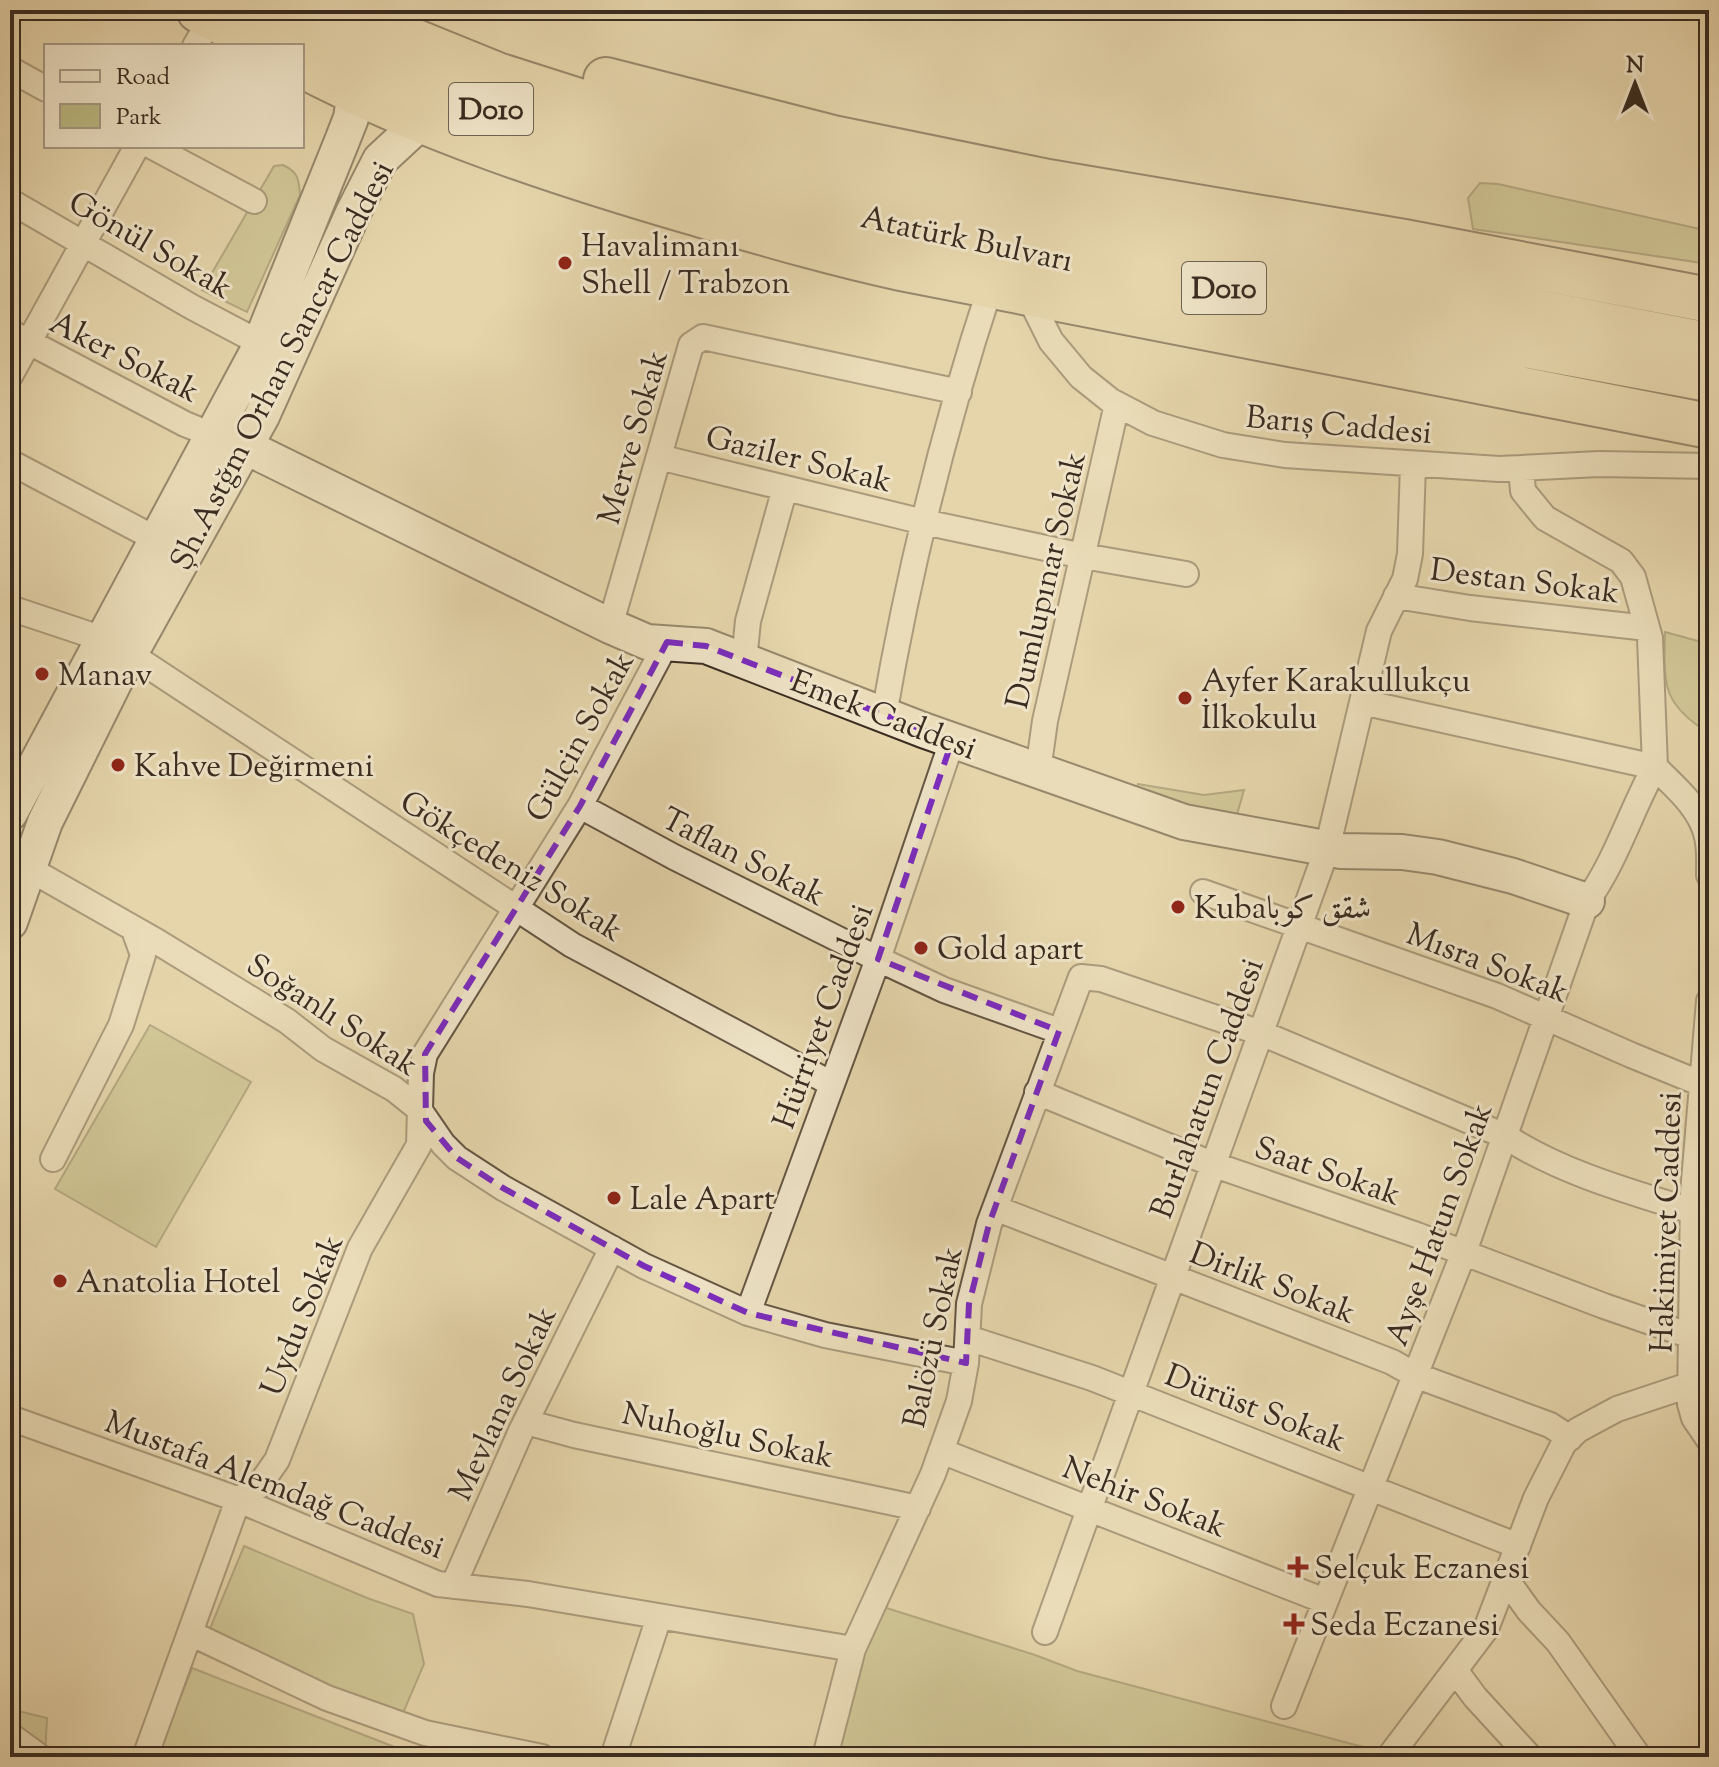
<svg xmlns="http://www.w3.org/2000/svg" width="1719" height="1767" font-family="'Sorts Mill Goudy',Amiri,serif">
<style>
.green{fill:#bdbb83;stroke:#7c7452;stroke-width:2}
.lines{fill:none;stroke-linecap:round;stroke-linejoin:round}
.street-casing{stroke:#655644;stroke-width:28}
.secondary-casing{stroke:#3a2c21;stroke-width:38}
.highway-casing{stroke:#3a2c21;stroke-width:48}
.street{stroke:#efe4c8;stroke-width:24}
.secondary{stroke:#efe4c8;stroke-width:34}
.highway{stroke:#e6d5ab;stroke-width:44}
.marked{fill:none;stroke:#7b2cbf;stroke-width:6;stroke-dasharray:16 10;stroke-linejoin:round}
.poi-dot{fill:#8f2418;stroke:#efe4c8;stroke-width:3}
.labels{text-anchor:middle;stroke-width:6;stroke-linejoin:round;paint-order:stroke}
.shield{fill:#efe4c8;stroke:#706353;stroke-width:2}
.shield-label{font-size:30px;font-weight:bold;fill:#3a2c21}
.street-label{font-size:32px;fill:#3a2c21;stroke:#efe4c8}
.poi-label{font-size:32px;fill:#3a2c21;stroke:#efe4c8;text-anchor:start}
</style>
<rect width="100%" height="100%" fill="#e6d5ab"/>
<filter id="stains"><feTurbulence type="fractalNoise" baseFrequency=".0025" numOctaves="4"/><feColorMatrix values="0 0 0 0 .2 0 0 0 0 .09 0 0 0 0 .02 0 0 0 .5 -.17"/></filter>
<radialGradient id="worn" r=".72"><stop offset=".6" stop-color="#630" stop-opacity="0"/><stop offset="1" stop-color="#630" stop-opacity=".3"/></radialGradient>
<path class="green" d="M283,165c15,7 16,14 17,30l-53,117 -45,-22 72,-124z
M1480,183l18,1 211,47v33l-236,-35 -5,-31z
M1665,632l44,12v89c-48,-29 -45,-50 -44,-101z
M1138,784l66,11 40,-5 -12,42 -98,-30z
M150,1025l101,57 -95,165 -101,-58z
M244,1546l123,52 46,16 11,50 -24,56 -196,-77z
M877,1605l158,50 42,16 294,78 1,8h-554z
M192,1668l205,80 19,9h-260z
M10,1709l37,9 -2,39h-35z"/>
<g class="lines">
<defs>
<path id="street" d="M195,46l17,-29
M10,69l36,20
M151,146l103,55
M10,201l182,106 68,36
M1027,293l24,48 30,36 30,24 42,22 70,22 62,10 214,14 100,-5 110,2
M10,332l175,92 27,11
M10,376l127,-230
M659,457l265,65 159,34 103,18
M10,462l146,77
M1521,468l2,23 22,27 76,43 12,16 17,61 5,129c20,20 46,41 52,70 3,12 2,26 2,38
M1396,596l74,12 177,20
M10,608l93,31
M610,626l81,-281 12,-8 256,55
M130,654l442,291 260,139
M744,661l4,-40 37,-133
M884,715c25,-145 61,-291 107,-430
M1038,771l7,-50 72,-317
M580,806l94,51 204,102 66,31 115,41
M10,858l146,83 131,80 36,28 71,40 25,20 24,35 14,14 46,30 141,78 104,47 77,22 141,28
M1203,892l294,104 134,59 71,29
M1709,1001l-16,192 -3,211 4,14 15,22
M1037,1092l175,72 205,71 187,71 87,30
M53,1159l68,-134 22,-70 -9,-25
M995,1208l397,154 23,13 135,50 20,13
M748,1313l130,-354 74,-218
M968,1338l124,40 426,168
M10,1418l224,80 204,86 90,10 325,55
M526,1422l48,13 344,73
M941,1451l384,150
M1506,1579l23,32 29,31 81,115
M453,1586l68,-155 91,-183
M1045,1632l282,-783 52,-218 26,-52 5,-25 3,-89
M190,1633l137,65 98,35 117,24
M1455,1670l20,27 55,60
M1284,1706l180,-454 123,-351c29,-40 44,-91 68,-134l-293,-65
M10,1735l30,22
M145,1757l93,-257 21,-14 18,-26 83,-212 59,-103 2,-72 4,-19 155,-248 87,-164
M613,1757l46,-140
M825,1757l28,-108 80,-175 26,-73 7,-38 3,-59 20,-80 92,-247 20,2 160,54 244,103c54,36 126,56 187,75
M1389,1757l97,-128 50,-131 28,-55 14,-13 39,-21 75,-25"/>
<path id="secondary" d="M212,435l34,12 364,179 37,16 59,4 217,84 261,92 157,29 61,1 36,5 75,19 74,25
M10,813l246,-459 86,-213 9,-23 4,-26
M10,922l35,-100 70,-141 147,-265 91,-203 27,-53 42,-39"/>
<path id="highway" d="M199,10l68,36
M249,10l248,101 245,74 233,59 734,135
M337,10l160,65 248,79 185,42 779,149
M302,65c124,65 259,109 393,148 69,20 137,40 206,55l808,158
M606,80l227,58 215,44 356,60 305,58"/>
</defs>
<use href="#street" class="street-casing"/>
<use href="#secondary" class="secondary-casing"/>
<use href="#highway" class="highway-casing"/>
<use href="#street" class="street"/>
<use href="#secondary" class="secondary"/>
<use href="#highway" class="highway"/>
</g>
<path d="M0 0H1719V1767H0ZM667,642l39,4 246,95 -74,218 181,72 -70,193 -20,80 -3,59 -218,-50 -104,-47 -141,-78 -46,-30 -31,-37 -1,-67 155,-248z" fill="#e6d5ab" fill-opacity=".55" fill-rule="evenodd"/>
<path class="marked" d="M667,642l39,4 246,95 -74,218 181,72 -70,193 -20,80 -3,59 -218,-50 -104,-47 -141,-78 -46,-30 -31,-37 -1,-67 155,-248z"/>
<g class="poi-dot">
<circle cx="565" cy="263" r="8"/>
<circle cx="42" cy="674" r="8"/>
<circle cx="1185" cy="698" r="8"/>
<circle cx="118" cy="765" r="8"/>
<circle cx="1178" cy="907" r="8"/>
<circle cx="921" cy="948" r="8"/>
<circle cx="614" cy="1198" r="8"/>
<circle cx="60" cy="1281" r="8"/>
<path d="M1294 1555h8v8h8v8h-8v8h-8v-8h-8v-8h8z"/>
<path d="M1290 1612h8v8h8v8h-8v8h-8v-8h-8v-8h8z"/>
</g>
<g class="labels">
<g class="shield">
<rect x="449" y="83" width="84" height="52" rx="6"/>
<rect x="1182" y="262" width="84" height="52" rx="6"/>
</g>
<g class="shield-label">
<text x="491" y="119">D010</text>
<text x="1224" y="298">D010</text>
</g>
<g class="street-label">
<text transform="translate(967 238) rotate(12)" y="11">Atatürk Bulvarı</text>
<text transform="translate(151 244) rotate(30)" y="11">Gönül Sokak</text>
<text transform="translate(125 356) rotate(27)" y="11">Aker Sokak</text>
<text transform="translate(281 365) rotate(-63)" y="11">Şh.Astğm Orhan Sancar Caddesi</text>
<text transform="translate(1339 424) rotate(5)" y="11">Barış Caddesi</text>
<text transform="translate(632 437) rotate(-74)" y="11">Merve Sokak</text>
<text transform="translate(799 458) rotate(14)" y="11">Gaziler Sokak</text>
<text transform="translate(1045 580) rotate(-77)" y="11">Dumlupınar Sokak</text>
<text transform="translate(1525 580) rotate(7)" y="11">Destan Sokak</text>
<text transform="translate(884 714) rotate(21)" y="11">Emek Caddesi</text>
<text transform="translate(579 736) rotate(-61)" y="11">Gülçin Sokak</text>
<text transform="translate(744 856) rotate(27)" y="11">Taflan Sokak</text>
<text transform="translate(512 865) rotate(32)" y="11">Gökçedeniz Sokak</text>
<text transform="translate(1488 962) rotate(21)" y="11">Mısra Sokak</text>
<text transform="translate(333 1014) rotate(33)" y="11">Soğanlı Sokak</text>
<text transform="translate(822 1016) rotate(-70)" y="11">Hürriyet Caddesi</text>
<text transform="translate(1206 1088) rotate(-70)" y="11">Burlahatun Caddesi</text>
<text transform="translate(1328 1170) rotate(19)" y="11">Saat Sokak</text>
<text transform="translate(1665 1222) rotate(-88)" y="11">Hakimiyet Caddesi</text>
<text transform="translate(1438 1224) rotate(-70)" y="11">Ayşe Hatun Sokak</text>
<text transform="translate(1273 1282) rotate(21)" y="11">Dirlik Sokak</text>
<text transform="translate(301 1315) rotate(-68)" y="11">Uydu Sokak</text>
<text transform="translate(932 1337) rotate(-78)" y="11">Balözü Sokak</text>
<text transform="translate(502 1403) rotate(-65)" y="11">Mevlana Sokak</text>
<text transform="translate(1256 1407) rotate(21)" y="11">Dürüst Sokak</text>
<text transform="translate(728 1434) rotate(12)" y="11">Nuhoğlu Sokak</text>
<text transform="translate(275 1484) rotate(21)" y="11">Mustafa Alemdağ Caddesi</text>
<text transform="translate(1145 1496) rotate(21)" y="11">Nehir Sokak</text>
</g>
<g class="poi-label">
<text x="581" y="256">Havalimanı<tspan x="581" dy="37">Shell / Trabzon</tspan></text>
<text x="58" y="685">Manav</text>
<text x="1201" y="691">Ayfer Karakullukçu<tspan x="1201" dy="37">İlkokulu</tspan></text>
<text x="134" y="776">Kahve Değirmeni</text>
<text x="1194" y="918">Kubaشقق كوبا</text>
<text x="937" y="959">Gold apart</text>
<text x="630" y="1209">Lale Apart</text>
<text x="76" y="1292">Anatolia Hotel</text>
<text x="1314" y="1578">Selçuk Eczanesi</text>
<text x="1310" y="1635">Seda Eczanesi</text>
</g>
</g>
<rect width="1719" height="1767" fill="none" stroke="#e6d5ab" stroke-width="40"/>
<rect x="12" y="12" width="1695" height="1743" fill="none" stroke="#3a2c21" stroke-width="4"/>
<rect x="20" y="20" width="1679" height="1727" fill="none" stroke="#3a2c21" stroke-width="2"/>
<rect x="44" y="44" width="260" height="104" fill="#efe4c8" stroke="#a79a85" stroke-width="2"/>
<rect x="60" y="70" width="40" height="12" fill="#efe4c8" stroke="#a79a85" stroke-width="2"/>
<text x="116" y="84" font-size="24" fill="#3a2c21">Road</text>
<rect x="60" y="104" width="40" height="24" fill="#bdbb83" stroke="#a79a85" stroke-width="2"/>
<text x="116" y="124" font-size="24" fill="#3a2c21">Park</text>
<g transform="translate(1635 84)" stroke="#efe4c8" stroke-width="6" paint-order="stroke">
<path d="M0-6L14 30L0 20L-14 30Z" fill="#3a2c21"/>
<text y="-12" font-size="22" font-weight="bold" text-anchor="middle" fill="#3a2c21">N</text>
</g>
<rect width="100%" height="100%" filter="url(#stains)"/>
<rect width="100%" height="100%" fill="url(#worn)"/>
</svg>
